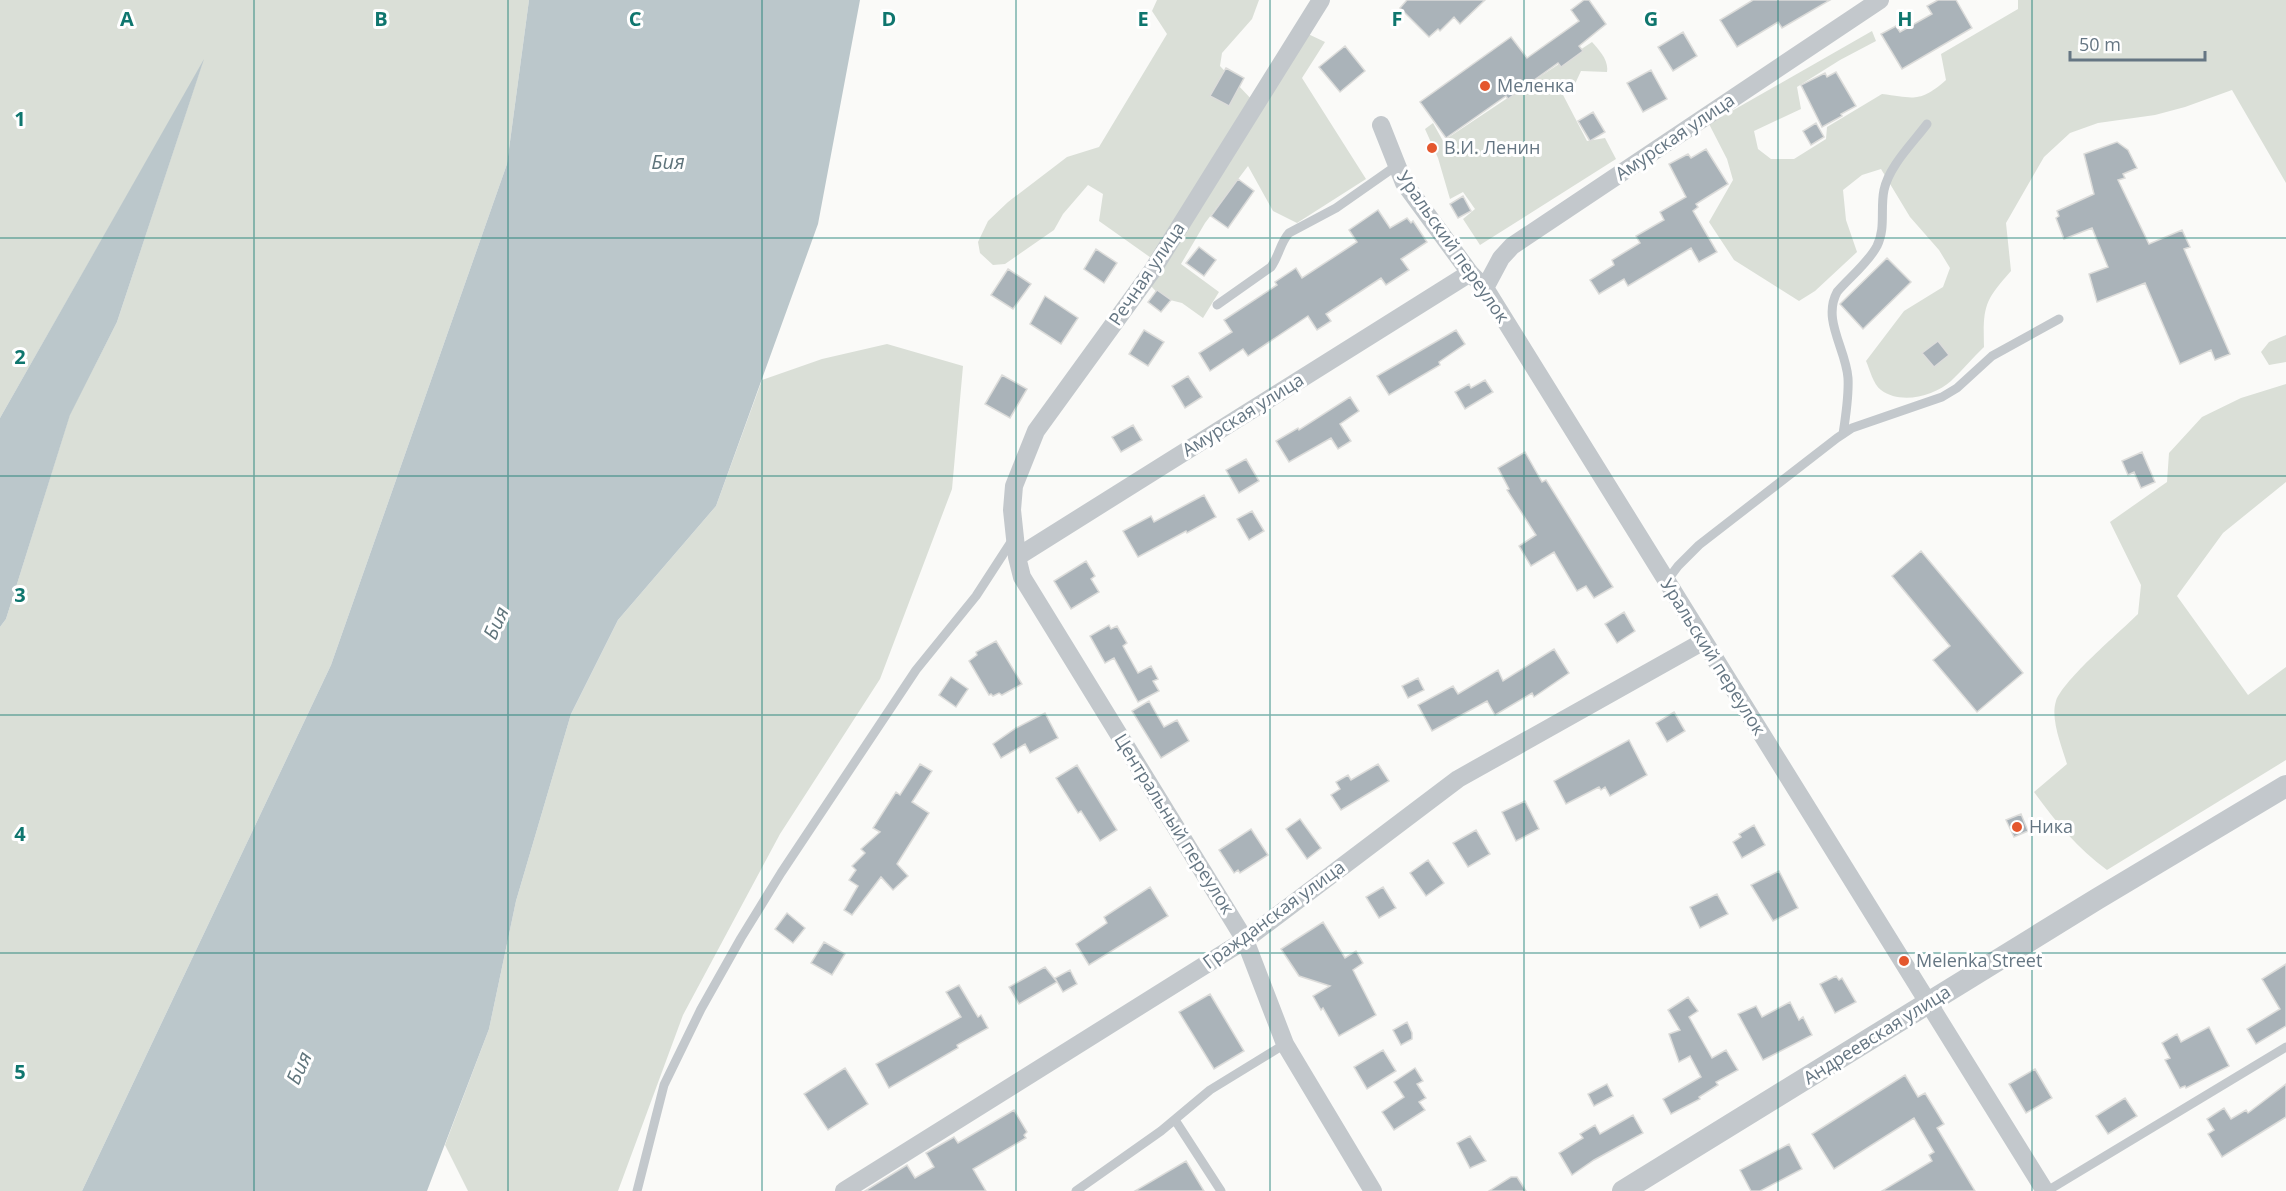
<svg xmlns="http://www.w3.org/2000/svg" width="2286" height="1191" font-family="'Open Sans',sans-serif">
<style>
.green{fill:#dadfd7}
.water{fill:#bbc7cb}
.building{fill:#aab3b9;stroke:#dcdcda;stroke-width:1.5}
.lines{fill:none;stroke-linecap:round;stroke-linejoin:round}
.service{stroke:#c3c8cc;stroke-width:9}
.minor{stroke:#c3c8cc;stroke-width:18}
.tertiary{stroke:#c3c8cc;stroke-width:22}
.grid{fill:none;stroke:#0f766e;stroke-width:1.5;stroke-opacity:0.55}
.poi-dot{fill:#e4572e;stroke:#fff;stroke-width:2}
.labels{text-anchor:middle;stroke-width:6;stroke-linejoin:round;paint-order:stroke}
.poi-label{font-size:18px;fill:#657683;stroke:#fff;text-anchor:start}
.street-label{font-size:18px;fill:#657683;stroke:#fff}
.water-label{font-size:20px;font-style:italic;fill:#60757c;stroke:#fff}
.grid-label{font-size:20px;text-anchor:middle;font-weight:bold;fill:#0f766e;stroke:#fff;stroke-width:6;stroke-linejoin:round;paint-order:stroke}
</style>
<rect width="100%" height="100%" fill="#fafaf8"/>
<path class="green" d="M0,0h529l-22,164 -176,501 -249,526h-82v-564l6,-8 64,-205 47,-92 85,-258 -202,354z
M1157,0h102l-7,19 -30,34 -2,13 34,36 -100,158 -55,-39 4,-27 -15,-9 -25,29 -9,16 -49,34 -12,1 -13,-12 -2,-11 10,-21 20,-19 59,-45 32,-10 68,-113 -15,-23z
M2018,0h268v183l-54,-93 -47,17 -30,8 -57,8 -28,10 -26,24 -38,66 5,48c-27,30 -28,36 -27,76 -12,11 -21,23 -33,34 -17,15 -50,24 -70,9 -8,-6 -11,-20 -15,-29l38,-50 39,-24 7,-19 -11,-18 -29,-33 -29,-48 -19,6 -19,15 3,30 11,32 -42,39 -16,10 -65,-41 -25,-38 24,-42 -6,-21 -18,-35 163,-93 4,10 -36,19 -43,27 4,22 -47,22 4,18 13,10h23l32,-20 1,-12 55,-33c32,4 38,9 64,-14l-5,-26 77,-45z
M1306,33l19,9 -23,36 64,101 -69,44 -24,-12 -25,-45 -43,57 -24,41 38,28 -16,26 -21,-15 -20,-5 -11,-12z
M1592,42c7,8 17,18 15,30l-26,-1 -7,15 -12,7 25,48 18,-3 11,21 -136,86 -17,-26 12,-10 -12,-17 -13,7 -12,-41 -13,-29 8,-6 10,18z
M2286,335v27l-17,3 -8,-13 8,-10z
M887,344l76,22 -11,123 -72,190 -100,155 -97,181 -65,176h-150l-23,-46 44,-116 27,-128 55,-187 47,-94 98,-114 46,-126 60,-21z
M2286,384v98l-63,51 -46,63 71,99 38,-28v93l-179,110c-29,-21 -52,-49 -73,-78l33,-28c-5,-17 -17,-45 -11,-63 8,-22 63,-68 82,-87l3,-29 -31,-63 57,-40 2,-29 33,-36 39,-19z"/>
<path class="water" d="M529,0h331l-42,224 -102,282 -98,114 -47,94 -55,187 -27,128 -62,162h-345l249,-526 176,-501z
M204,59l-87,263 -47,93 -64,204 -6,8v-209z"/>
<path class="building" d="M1407,0h78l-25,24 -6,-7 -14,14 -2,-2 -9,8 -29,-29z
M1584,0h5l17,24 -27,22 4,5 -22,16 -3,-4 -50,36 -2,-3 -60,42 -26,-36 91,-65 16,21 52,-37 -8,-11z
M1753,0h77l-48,28 -4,-6 -41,25 -17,-27z
M1938,0h18l16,28 -70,41 -21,-35 15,-8 4,6 32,-18 -5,-8z
M1683,32l14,24 -24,15 -15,-24z
M1345,46l20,25 -25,21 -21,-25z
M1226,68l18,10 -15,28 -19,-10z
M1651,70l16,29 -24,13 -16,-29z
M1836,72l20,34 -15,8 1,2 -20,11 -21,-42 24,-12 2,4z
M1593,112l12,20 -15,9 -12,-20z
M1816,123l8,14 -13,8 -8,-14z
M2117,142l11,8 9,18 -14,6 2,4 -7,2 31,64 33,-14 8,17 -6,2 46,105 -15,6 -4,-10 -31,14 -35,-81 -48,19 -8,-28 19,-7 -16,-39 -28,11 -8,-21 3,-2 -2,-5 37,-17 -10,-40z
M1706,149l22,35 -32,20 2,3 -5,4 24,41 -18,10 -8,-14 -63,38 -4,-7 -25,15 -9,-14 24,-15 -2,-5 28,-17 -4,-7 28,-16 -4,-8 26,-15 -17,-33 19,-10 3,4z
M1238,179l16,12 -26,37 -17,-12z
M1463,196l8,15 -13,7 -8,-14z
M1378,210l12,18 17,-10 4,5 2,-2 14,21 -26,17 8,11 -23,15 -5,-7 -55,36 5,7 -14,9 -9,-14 -60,40 -5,-7 -33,22 -11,-18 33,-21 -8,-12 53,-35 -2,-3 21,-14 6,10 55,-36 -8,-12z
M1199,247l17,13 -12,16 -18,-13z
M1096,249l21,14 -13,20 -20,-14z
M1887,258l24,24 -48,47 -23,-25z
M1008,269l23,15 -18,25 -22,-14z
M1157,290l14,10 -10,12 -13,-10z
M1045,296l33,22 -17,26 -31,-20z
M1144,330l20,12 -16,24 -19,-12z
M1456,330l9,14 -26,18 1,3 -51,30 -12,-19z
M1938,341l11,14 -15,12 -12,-14z
M1002,375l25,14 -17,29 -25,-14z
M1188,376l14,21 -17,11 -13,-22z
M1485,380l8,12 -28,17 -10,-17 14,-8 2,4z
M1350,397l9,14 -19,13 11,17 -13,8 -7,-11 -42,24 -13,-21 22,-13 1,2z
M1133,425l9,15 -21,12 -9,-15z
M1525,452l17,30 4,-2 67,107 -19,11 -8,-12 -9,5 -23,-39 -23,14 -12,-20 17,-11 -29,-45 2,-1 -11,-21z
M2142,452l13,30 -14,6 -7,-16 -6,3 -6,-14z
M1246,459l13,22 -20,12 -13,-23z
M1204,495l12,22 -29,16 -1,-2 -48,26 -15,-26 28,-15 3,6z
M1252,511l12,20 -15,9 -12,-21z
M1921,551l102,122 -46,39 -44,-52 17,-14 -58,-70z
M1086,561l9,15 -4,3 8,13 -28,17 -17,-28z
M1624,612l11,19 -18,12 -12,-19z
M1109,625l2,4 6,-3 10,17 -4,3 15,27 13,-7 7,13 -5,2 6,10 -21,11 -24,-44 -9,5 -15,-27z
M996,641l26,43 -20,11 -3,-2 -6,3 -2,-2 -2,1 -20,-34 8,-6 -1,-3z
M1554,649l15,24 -35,24 -2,-4 -37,22 -8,-14 -55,30 -14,-26 35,-19 5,8 40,-24 5,11z
M951,677l17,12 -12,18 -17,-12z
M1418,678l6,12 -16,8 -6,-12z
M1149,701l15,26 13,-7 12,21 -28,17 -29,-47z
M1674,712l11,19 -18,11 -11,-19z
M1045,713l13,25 -28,15 -5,-9 -24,14 -8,-14 23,-16z
M1629,740l18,35 -37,21 -5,-9 -4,3 -2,-3 -33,17 -12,-23z
M920,764l12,7 -20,31 17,11 -32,51 11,12 -15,14 -12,-13 -29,38 -8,-5 14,-24 -9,-6 7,-10 -4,-4 13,-13 -4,-4 19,-17 -7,-4 23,-36 4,3z
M1378,764l11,17 -48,29 -10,-15 9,-6 -4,-7 12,-7 3,5z
M1077,765l40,65 -17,11 -19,-30 -3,2 -22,-35z
M1525,801l14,28 -23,12 -14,-29z
M2021,814l7,17 -14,6 -8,-17z
M1300,819l21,29 -14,11 -21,-30z
M1754,825l11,20 -23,13 -9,-16 8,-5 -2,-3z
M1251,829l17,26 -28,18 -2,-3 -4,3 -15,-23z
M1476,830l14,24 -22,13 -15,-24z
M1428,860l16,23 -18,13 -16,-23z
M1779,871l19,37 -25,13 -22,-36z
M1150,887l18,29 -79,49 -13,-21 31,-21 -3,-6z
M1383,887l13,21 -17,10 -13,-21z
M1717,894l11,20 -28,14 -10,-21z
M787,913l18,15 -12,15 -18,-14z
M1323,922l22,36 11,-7 7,12 -10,7 23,45 -37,21 -16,-28 -2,2 -8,-14 17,-10 -31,-10 -18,-27z
M824,942l21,12 -13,21 -21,-12z
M2286,964v62l-30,18 -9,-15 33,-20 -18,-30z
M1045,967l12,15 -38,22 -10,-17z
M1070,970l7,14 -14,8 -8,-14z
M1836,976l3,4 3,-2 14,24 -21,11 -15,-29z
M959,985l19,32 3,-2 7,13 -31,17 1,3 -69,40 -13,-24 85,-47 -15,-25z
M1210,994l34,57 -30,18 -35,-57z
M1688,997l10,14 -9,6 23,41 14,-8 12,20 -22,12 2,3 -19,12 1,2 -29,15 -8,-15 38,-22 -11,-21 -11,6 -10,-28 11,-4 -12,-20z
M1790,1002l9,18 4,-3 9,18 -49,25 -25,-46 18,-8 6,11z
M1407,1022l5,11v6l-11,6 -8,-15z
M2209,1027l20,39 -43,22 -1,-2 -5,2 -15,-28 5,-2 -8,-15 15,-9 4,8z
M1383,1050l13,21 -29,18 -13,-22z
M845,1068l23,36 -40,26 -24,-36z
M1415,1068l8,13 -6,3 9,14 -7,4 6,8 -31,20 -12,-18 22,-15 -10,-15z
M2035,1069l17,29 -26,15 -17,-29z
M1905,1075l13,22 7,-4 19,31 -7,4 38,63h-93l50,-30 -3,-6 5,-3 -20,-34 -80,51 -22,-35z
M1607,1084l6,12 -19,10 -6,-12z
M2286,1084v33l-64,40 -14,-23 6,-4 -7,-11 17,-11 7,11 15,-9 2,3z
M2125,1098l12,18 -29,18 -12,-18z
M1014,1110l13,22 -3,3 2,3 -53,31 13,22h-121l42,-26 8,13 19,-11 -8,-14 28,-16 4,6z
M1633,1115l10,18 -49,27 -22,15 -13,-22 24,-15 -3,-4 15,-9 5,9z
M1470,1136l16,25 -16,7 -13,-25z
M1789,1144l13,25 -42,22h-9l-11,-21z
M1186,1161l18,30h-69z
M1511,1177h6l9,14h-37z"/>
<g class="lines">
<path class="service" d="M1217,305l54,-38c8,-11 9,-24 18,-34l47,-25 60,-42
M1843,434c3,-19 6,-38 5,-56 -2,-29 -26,-58 -11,-86 13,-15 31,-29 40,-46 9,-18 3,-37 7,-56 5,-24 28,-46 43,-66
M1666,582l12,-16 21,-21 138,-107 15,-10 90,-31 15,-9 35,-32 67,-37
M1175,1120l46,71
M637,1191l27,-106 37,-76 40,-71 40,-65 135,-203 60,-74 37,-57
M1076,1191l85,-60 49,-41 75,-46
M2047,1191l239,-144"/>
<path class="minor" d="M1321,0l-169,271 -116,160 -22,55 -2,24 5,47 5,20 223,363 40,104 88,147
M1381,125l23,58 66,90 15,15 560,903
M1485,288l16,-30 11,-12 368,-246
M1017,557l453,-284
M844,1191l401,-251 213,-161 246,-138"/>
<path class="tertiary" d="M1623,1191l474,-292 189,-113"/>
</g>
<path class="grid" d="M254,0v1191M508,0v1191M762,0v1191M1016,0v1191M1270,0v1191M1524,0v1191M1778,0v1191M2032,0v1191M0,238h2286M0,476h2286M0,715h2286M0,953h2286"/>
<g class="poi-dot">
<circle cx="1485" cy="86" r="6"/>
<circle cx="1432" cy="148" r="6"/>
<circle cx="2017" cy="827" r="6"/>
<circle cx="1904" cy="961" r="6"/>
</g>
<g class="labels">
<g class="poi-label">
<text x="1497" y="92">Меленка</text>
<text x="1444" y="154">В.И. Ленин</text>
<text x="2029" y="833">Ника</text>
<text x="1916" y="967">Melenka Street</text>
</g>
<g class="street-label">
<text transform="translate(1675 137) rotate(-34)" y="6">Амурская улица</text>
<text transform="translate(1453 247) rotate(55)" y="6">Уральский переулок</text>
<text transform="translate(1147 274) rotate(-56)" y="6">Речная улица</text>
<text transform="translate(1243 415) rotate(-32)" y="6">Амурская улица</text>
<text transform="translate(1713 657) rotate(58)" y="6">Уральский переулок</text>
<text transform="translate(1174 824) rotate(58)" y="6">Центральный переулок</text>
<text transform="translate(1274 915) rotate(-36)" y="6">Гражданская улица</text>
<text transform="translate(1877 1035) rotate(-32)" y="6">Андреевская улица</text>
</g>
<g class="water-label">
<text x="668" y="169">Бия</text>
<text transform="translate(496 623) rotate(-66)" y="7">Бия</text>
<text transform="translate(299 1068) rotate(-66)" y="7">Бия</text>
</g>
</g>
<g class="grid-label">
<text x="127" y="26">A</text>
<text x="381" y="26">B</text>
<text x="635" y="26">C</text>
<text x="889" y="26">D</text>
<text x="1143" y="26">E</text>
<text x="1397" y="26">F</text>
<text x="1651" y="26">G</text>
<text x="1905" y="26">H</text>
<text x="20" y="126">1</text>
<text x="20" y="364">2</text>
<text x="20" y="602">3</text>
<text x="20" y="841">4</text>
<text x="20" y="1079">5</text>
</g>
<path d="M2070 51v9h135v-9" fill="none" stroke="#657683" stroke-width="3"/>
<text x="2079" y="51" font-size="18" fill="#657683" stroke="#ffffff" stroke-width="4.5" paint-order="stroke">50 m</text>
</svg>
